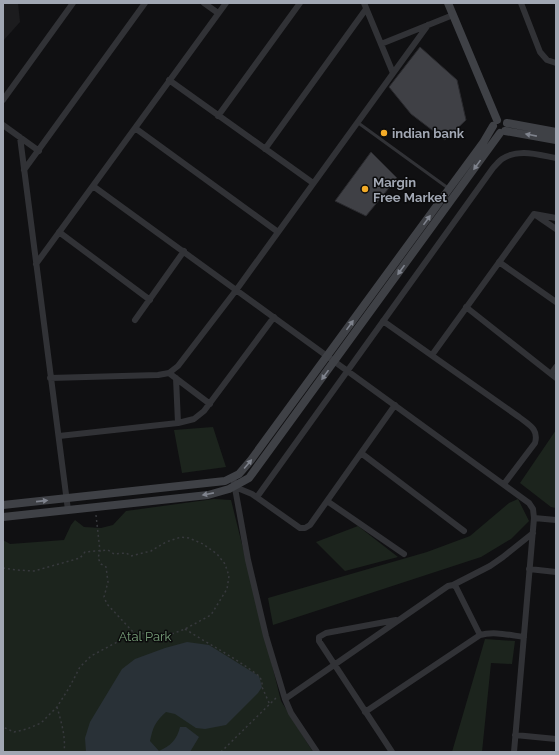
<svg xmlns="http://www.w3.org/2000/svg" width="559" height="755" font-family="Raleway,sans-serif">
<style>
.built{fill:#1c1c1e}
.green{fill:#1c241d}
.water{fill:#293137}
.building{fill:#3f4045;stroke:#2a2a2e}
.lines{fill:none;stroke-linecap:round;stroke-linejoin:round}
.path{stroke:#37393d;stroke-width:1.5;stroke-dasharray:2 3;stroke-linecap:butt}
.lane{stroke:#313236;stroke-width:3}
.street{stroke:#313236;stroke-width:6}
.secondary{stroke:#3f4146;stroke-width:8}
.oneway{fill:#7f838d}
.poi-dot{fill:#f3ab27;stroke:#0b0b0c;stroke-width:1.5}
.labels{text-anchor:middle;stroke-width:3;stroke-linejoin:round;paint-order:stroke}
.poi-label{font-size:13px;font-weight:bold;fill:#a1a7b3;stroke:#0b0b0c;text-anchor:start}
.park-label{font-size:13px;fill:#779e79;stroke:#0b0b0c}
</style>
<rect width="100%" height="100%" fill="#101012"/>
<path class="built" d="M3,3h15l2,19 -17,19z"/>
<path class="green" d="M213,427l13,40 -44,6 -8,-43z
M556,430v78l-5,-1 -31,-24z
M214,499l17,1 50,201 32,51h-310v-212l7,4 54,-4 7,-15 4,-5 9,7 17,1 12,-3 13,-14z
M518,499l11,22 -18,18 -30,18 -208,68 -5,-27 159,-46 43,-16 39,-33z
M358,526l40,31 -53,14 -29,-29z
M485,639l30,2 -3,23 -21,-1 -9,89h-30z"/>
<path class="water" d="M187,642l22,3 50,31 3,11 -4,6 -32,32 -21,4 -9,-1 -21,-14 -9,-2c-11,10 -13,15 -16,29l9,10c11,-5 18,-11 21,-24h6l13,10 -9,15h-104l-1,-14 5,-16 32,-53 13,-10 30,-11z"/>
<path class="building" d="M420,47l37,33 9,40 -21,20 -34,-26 -22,-27z
M371,152l26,26 -31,38 -31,-15z"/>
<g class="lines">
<path class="path" d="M96,515l4,36 -2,7 3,6 5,3 2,15 -4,15 3,7 27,29
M3,568l14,2 17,1 46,-13 5,-6 23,-2 6,4 12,-1 5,3 20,-5 15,-9 15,-5 8,1 14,6 14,10 8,10 4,12 -2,13 -16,26 -26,14 -16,6 -35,-2 -43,23 -11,11 -11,21 -12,19 -16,16 -14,6 -13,3 -11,-5
M185,629c25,16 51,29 74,47l3,5v6l8,18
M57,707c4,14 9,30 7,45
M221,752l57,-56"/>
<path class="lane" d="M357,122l91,66"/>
<path class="street" d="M204,3l14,10
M364,3l29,70
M521,3l19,49 7,8 9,3
M381,44l72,-29
M169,80l144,103
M3,100l70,-97
M218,116l82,-113
M3,125l36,26
M135,128l143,104
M20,137l48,373
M265,149l101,-140
M24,170l121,-167
M93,186l436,317 4,6 1,9 -20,234
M537,216l19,13
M59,232l91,68
M499,262l57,40
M36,264l190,-261
M466,307l90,71
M135,320l49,-69
M383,321l136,96c10,8 20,12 16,26l-31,41
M432,355l102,-141 22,4
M169,373l41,31
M551,374l5,-7
M50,378l108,-3 11,-2 9,-7 59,-77 191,-264
M176,378l2,45
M59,436l119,-13 16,-4 10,-8 70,-94
M361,453l103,78
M233,477l15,83 18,76 19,63 6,14 26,39
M235,487l17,7 48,34h5l5,-3 85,-120
M257,497l236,-329c3,-3 6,-7 9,-9 16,-11 37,-4 54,-1
M327,501l77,53
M534,518l22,2
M529,569l27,3
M453,585l37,-19 13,-9 30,-24
M285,699l163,-113 5,-1 3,2 24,48
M365,712l115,-77c14,-4 29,0 44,2
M515,735l41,4
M392,752l-73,-111v-4l7,-4 70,-13"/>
<path class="secondary" d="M448,3l49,117
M507,123l49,9
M505,131l51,9
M3,505l222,-24 14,-7 12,-14 198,-271 34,-46 10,-17
M3,517l205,-22 21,-6 20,-11 251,-345"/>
</g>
<defs><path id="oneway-solid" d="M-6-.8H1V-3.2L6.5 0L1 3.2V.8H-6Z"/></defs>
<g class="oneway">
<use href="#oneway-solid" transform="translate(531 135) rotate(-169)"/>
<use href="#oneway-solid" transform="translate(477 165) rotate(126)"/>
<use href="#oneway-solid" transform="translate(427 220) rotate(-54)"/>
<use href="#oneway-solid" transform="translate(401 270) rotate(126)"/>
<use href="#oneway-solid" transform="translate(350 325) rotate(-54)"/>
<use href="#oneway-solid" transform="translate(325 375) rotate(126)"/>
<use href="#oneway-solid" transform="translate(248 464) rotate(-50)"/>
<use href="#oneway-solid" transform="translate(208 494) rotate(169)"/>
<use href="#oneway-solid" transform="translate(42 501) rotate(-6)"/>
</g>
<g class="poi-dot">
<circle cx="384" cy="133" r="4"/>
<circle cx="365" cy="189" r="4"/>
</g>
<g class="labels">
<g class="poi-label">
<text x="392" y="138">indian bank</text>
<text x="373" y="187">Margin<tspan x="373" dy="15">Free Market</tspan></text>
</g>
<g class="park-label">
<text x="145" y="641">Atal Park</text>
</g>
</g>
<rect width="559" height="755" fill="none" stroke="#a1a7b3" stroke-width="8"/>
</svg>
